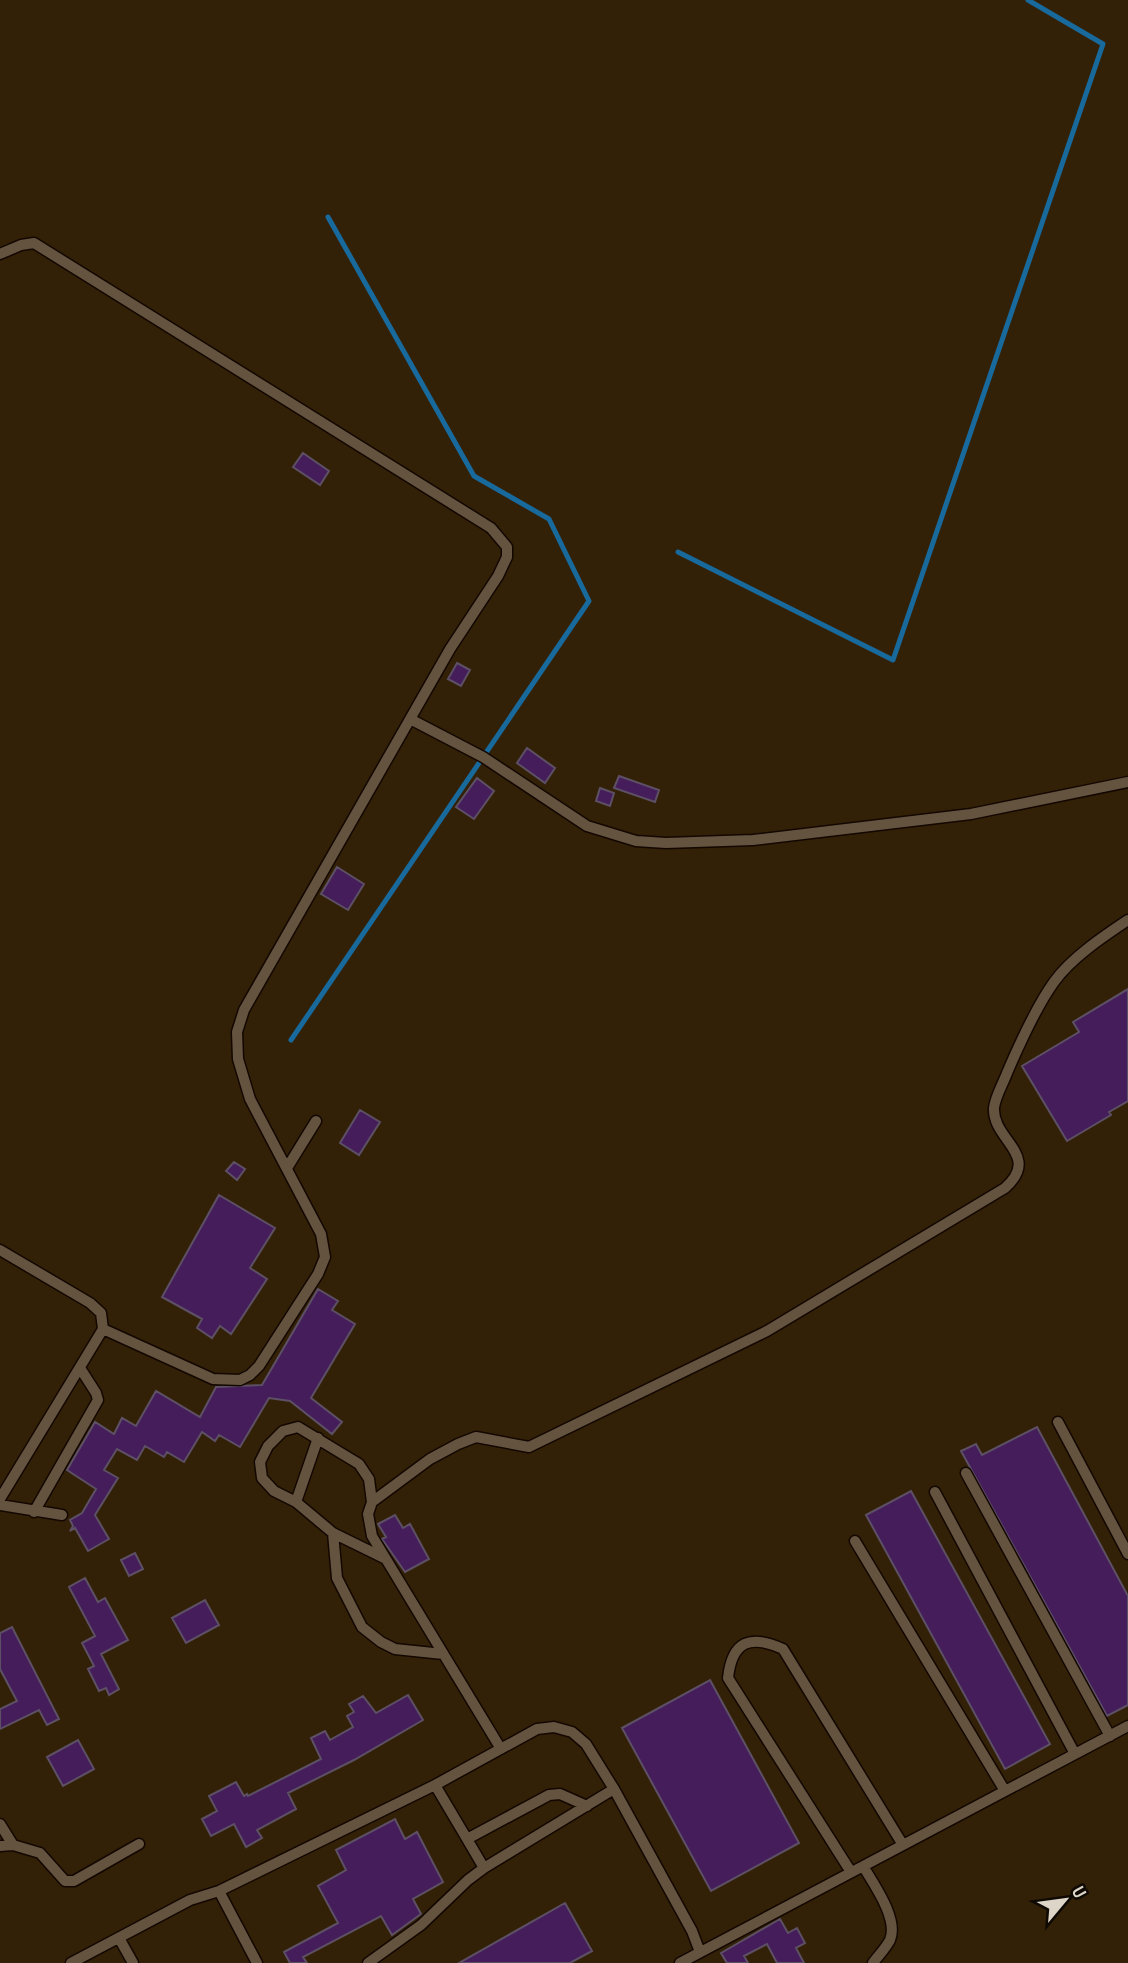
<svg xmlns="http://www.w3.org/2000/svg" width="1128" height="1963" font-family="'Sofia Sans Condensed',sans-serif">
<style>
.built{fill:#332107}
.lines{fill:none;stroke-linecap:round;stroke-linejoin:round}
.stream{stroke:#18699c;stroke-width:5}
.building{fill:#441d5a;stroke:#5d5065;stroke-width:2}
.lane-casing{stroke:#130700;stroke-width:13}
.lane{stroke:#63533f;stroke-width:10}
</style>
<rect width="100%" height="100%" fill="#2b1d0a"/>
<path class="built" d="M0,0h1128v1963h-1128z"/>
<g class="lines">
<path class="stream" d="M678,552l215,108 210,-616 -75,-44
M291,1040l298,-439 -40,-82 -75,-43 -146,-259"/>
</g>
<path class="building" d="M303,453l26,18 -9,14 -27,-18z
M457,663l13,7 -9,16 -13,-7z
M527,748l28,20 -10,15 -28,-20z
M619,776l40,14 -4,12 -41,-14z
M477,778l17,13 -20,28 -18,-12z
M600,788l14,5 -4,13 -14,-5z
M337,867l27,17 -16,26 -27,-16z
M1128,989v112l-19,11 2,3 -44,26 -45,-75 57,-34 -6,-10z
M360,1110l20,12 -21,33 -19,-12z
M234,1162l11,7 -8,11 -11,-9z
M219,1195l56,33 -25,40 17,11 -36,55 -11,-8 -8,12 -15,-10 5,-9 -40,-22z
M318,1289l20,12 -6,9 23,14 -44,74 31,24 -10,12 -42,-33 -21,-3 -29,49 -21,-12 -4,6 -13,-9 -18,30 -17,-10 -3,5 -19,-11 -8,14 -20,-11 -13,21 14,8 -23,37 14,24 -21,12 -13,-23 -5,3 3,-5 -3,-6 12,-7 14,-24 -29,-19 28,-48 19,12 8,-16 14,8 20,-35 44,26 16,-30 46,-2z
M1037,1427l91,169v109l-21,11 -146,-265 15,-7 6,11z
M911,1491l139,253 -45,25 -139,-254z
M395,1515l8,13 7,-4 19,35 -24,13 -23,-33 4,-2 -8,-13z
M135,1553l8,16 -14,7 -8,-16z
M85,1578l13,24 7,-4 23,42 -27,14 18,35 -10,6 -3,-7 -7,3 -11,-22 6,-3 -12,-23 13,-7 -26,-49z
M205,1600l14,25 -33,18 -14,-25z
M12,1627l47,92 -12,6 -8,-15 -39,19v-20l17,-8 -17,-32v-36z
M710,1680l89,163 -88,48 -89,-163z
M408,1695l15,25 -69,40 -66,33 8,16 -39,21 5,8 -16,9 -12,-23 -23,12 -9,-17 15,-8 -8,-15 27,-14 8,14 3,-2 1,2 73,-37 -10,-21 14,-7 5,9 23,-13 -6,-11 7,-4 -5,-8 14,-8 13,17z
M78,1740l16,29 -31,17 -16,-29z
M395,1819l10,20 12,-7 26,50 -30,17 8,15 -29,21 -11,-19 -78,41 4,6h-17l-6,-11 54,-29 -20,-37 28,-16 -10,-20z
M565,1903l27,48 -22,12h-111z
M780,1919l8,14 9,-5 8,15 -9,5 8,15h-27l-10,-19 -23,12 4,7h-21l-6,-10z"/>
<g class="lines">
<defs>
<path id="lane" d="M0,254l21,-9 13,-2 457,285 16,19v10l-9,19 -48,73 -206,361 -7,22 1,27 12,40 71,135 4,23 -7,17 -59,92 -9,9 -10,5 -27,-1 -110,-50
M410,719l73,38 104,69 49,15 30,2 87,-3 218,-26 157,-32
M287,1168l29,-47
M0,1250l90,53 11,10 2,16 -103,170
M1058,1422l70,132
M966,1473l144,263
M935,1492l140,262
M296,1502l22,-64
M372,1502l58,-43 28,-15 18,-7 53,10 238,-116 238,-143c37,-33 -13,-48 -11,-80 1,-11 9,-24 13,-35 12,-28 29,-66 47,-91 17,-24 50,-46 74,-62
M0,1505l62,10
M34,1512l64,-112 -2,-7 -16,-25
M333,1533l4,45 25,49 19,15 14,7 48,5
M855,1541l150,250
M384,1558l-51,-25 -37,-31 -22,-11 -12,-13 -2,-16 8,-16 15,-15 15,-4 61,37 10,15 3,23 -4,12 4,22 129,213
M435,1785l32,54 82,-44 11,-1 27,12
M0,1824l13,21 -13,1
M467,1839l17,29
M13,1845l27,8 25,28h9l65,-37
M863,1866c10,17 36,53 27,74 -4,8 -12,16 -17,23
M851,1872l-123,-194c4,-37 22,-44 55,-29l120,196
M219,1891l38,72
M119,1938l14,25
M71,1963l119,-63 29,-9 216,-106 102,-56 17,-2 18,5 14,12 28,45 78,142 8,21
M368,1963l53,-38 47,-45 16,-12 130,-79
M680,1963l448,-237"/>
</defs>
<use href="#lane" class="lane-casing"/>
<use href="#lane" class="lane"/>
</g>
<g transform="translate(1065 1900) rotate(61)" stroke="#0f0903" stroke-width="5" paint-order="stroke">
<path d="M0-5L12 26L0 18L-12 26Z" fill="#ded5c9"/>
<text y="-10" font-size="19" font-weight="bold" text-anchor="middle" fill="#ded5c9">U</text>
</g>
</svg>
